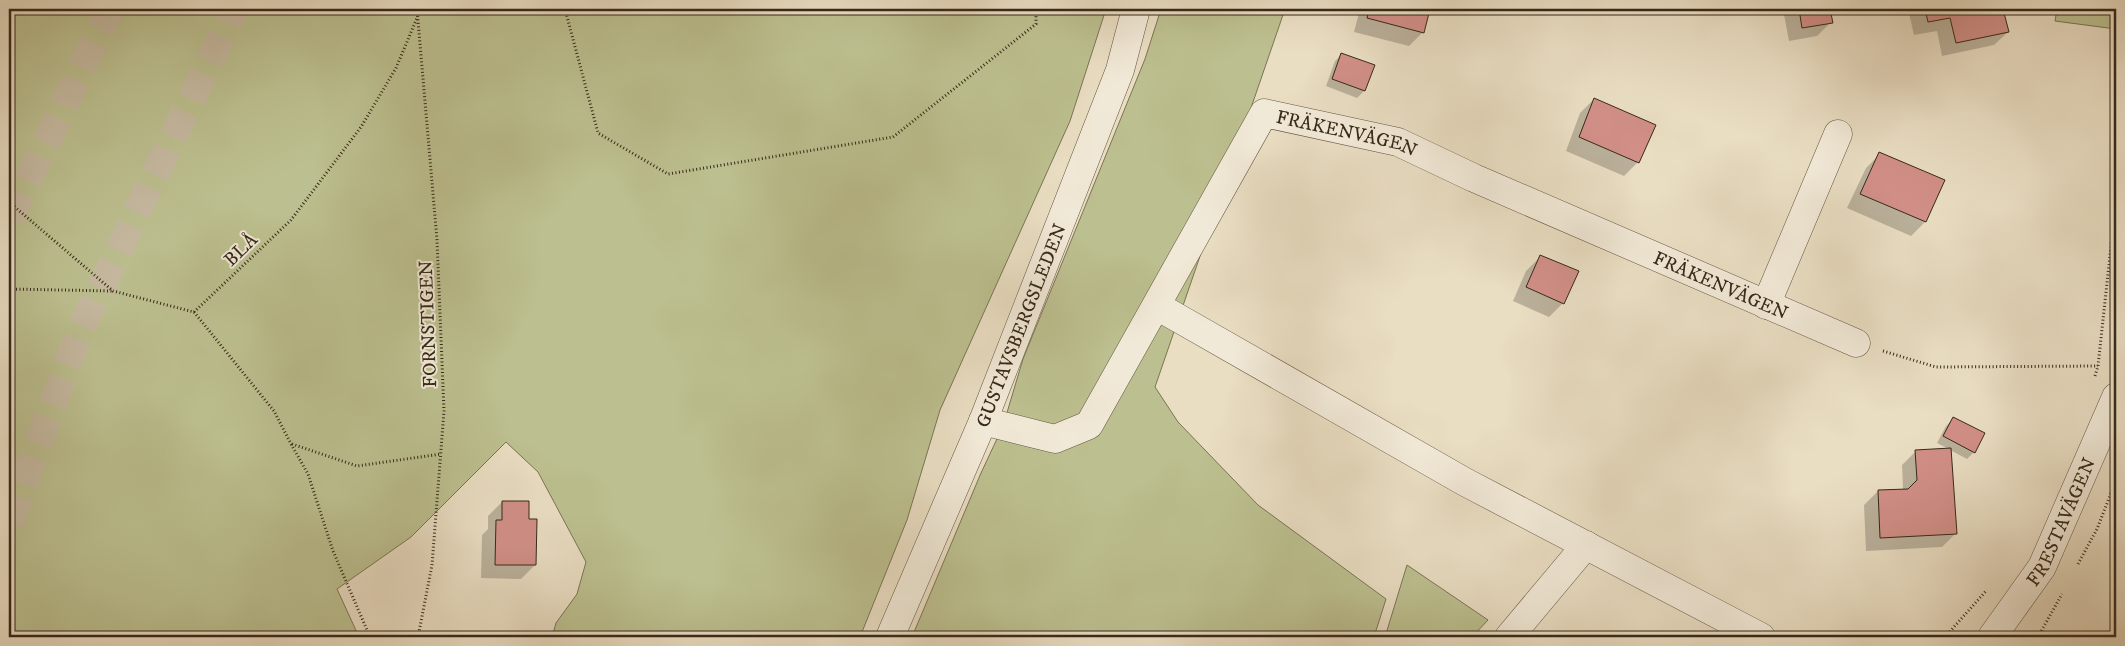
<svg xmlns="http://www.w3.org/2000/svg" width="2125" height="646" font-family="'IM FELL DW Pica',serif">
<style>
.green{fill:#bcbf8f;stroke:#7a7454}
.shadow{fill:#0003}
.building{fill:#d18f87;stroke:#372919}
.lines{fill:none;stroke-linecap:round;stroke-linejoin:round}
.highway-tunnel{stroke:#c5b9a0;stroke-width:28;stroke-dasharray:28 14;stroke-linecap:butt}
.minor-casing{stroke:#645643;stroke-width:29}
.path{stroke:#372919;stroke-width:3;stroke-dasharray:1 2.5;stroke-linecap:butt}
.minor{stroke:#f1e9d7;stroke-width:28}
.labels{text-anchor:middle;stroke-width:4;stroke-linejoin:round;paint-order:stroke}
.street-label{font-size:19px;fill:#372919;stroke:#f1e9d7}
</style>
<rect width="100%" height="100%" fill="#e9ddc2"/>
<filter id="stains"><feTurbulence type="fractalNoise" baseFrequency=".004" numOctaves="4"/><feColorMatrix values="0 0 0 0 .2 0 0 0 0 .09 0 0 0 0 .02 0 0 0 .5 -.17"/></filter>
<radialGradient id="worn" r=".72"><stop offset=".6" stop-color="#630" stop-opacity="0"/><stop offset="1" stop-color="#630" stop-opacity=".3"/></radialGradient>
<path class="green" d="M9,9h1097l-36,112 -130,289 -33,110 -47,117h-308l4,-14 21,-29 9,-32 -48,-90 -32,-30 -95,95 -74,52 22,48h-350z
M1161,9h124l-130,378 23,35 80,83 128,94 -12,38h-462l69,-164 22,-47 20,-67 122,-300z
M2057,9h59v20l-61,-8z
M1407,565l81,55 -16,17h-87z"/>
<path class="shadow" d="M1360,9h69l-6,23 -14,14 -55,-14z
M1783,9h46l2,13 -14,14 -28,5z
M1908,9h94l6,23 -14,13 -52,11 -5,-25 -23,4z
M1342,54l22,37 -7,7 -31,-12 9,-25z
M1594,99l44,63 -14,14 -58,-25 14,-38z
M1880,154l64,27 -19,41 -14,14 -64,-28 19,-40z
M1540,257l23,46 -14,14 -36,-16 13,-30z
M1953,419l21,33 -7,7 -17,-9 6,83 -14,14 -76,4 -2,-46 14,-14 25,-1 -1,-25 14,-14 33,-2 -12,-6 9,-17z
M502,502l33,63 -14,14 -40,-1 1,-43 6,-6v-13z"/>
<path class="building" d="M1369,9h61l-6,24 -57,-15z
M1799,9h31l3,14 -31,5z
M1925,9h78l6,23 -53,11 -6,-25 -22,4z
M1341,53l34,12 -10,26 -33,-12z
M1594,98l62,27 -17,38 -60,-26z
M1879,152l66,28 -19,42 -66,-28z
M1540,255l39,16 -15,33 -38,-17z
M1953,417l32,16 -10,20 -32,-17z
M1951,448l6,86 -77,4 -2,-48 30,-1 9,-9 -2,-30z
M502,501h27v18h8l-1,46h-41l1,-45h6z"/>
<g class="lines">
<path class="highway-tunnel" d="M9,219l101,-210
M9,523l72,-195 154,-319"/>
<defs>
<g id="minor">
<path d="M1766,305l72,-171"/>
<path d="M1157,306l308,176 296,155"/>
<path id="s1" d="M983,421l72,18 34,-14 175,-312 134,29 76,36 382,165"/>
<path id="s2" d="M890,637l93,-216 137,-351 16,-61"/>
<path d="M1509,637l77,-92"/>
<path id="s3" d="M1992,637l50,-70 74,-170"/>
</g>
</defs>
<use href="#minor" class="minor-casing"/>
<path class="path" d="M417,9l20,231 7,171 -12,154 -14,72
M565,9l33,124 70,41 225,-37 143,-113v-15
M9,202l104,89 81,21 97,-92 70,-93 35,-59 21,-50
M9,289l104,2
M194,312l80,99 17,33 17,30 25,77 37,86
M1883,351l53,16 162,-1
M2095,376l3,-10 18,-166
M292,444l65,22 84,-12
M2078,564l19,-35 19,-49
M1945,637l41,-46
M2038,637l24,-43"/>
<use href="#minor" class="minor"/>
</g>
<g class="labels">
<g class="street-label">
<text dy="7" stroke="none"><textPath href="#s1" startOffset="554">FRÄKENVÄGEN</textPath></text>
<text transform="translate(240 249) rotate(-44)" y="7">BLÅ</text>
<text dy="7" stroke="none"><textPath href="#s1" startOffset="959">FRÄKENVÄGEN</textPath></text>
<text transform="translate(427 324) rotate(-92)" y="7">FORNSTIGEN</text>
<text dy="7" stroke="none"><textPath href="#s2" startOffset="338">GUSTAVSBERGSLEDEN</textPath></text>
<text dy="7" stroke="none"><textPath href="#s3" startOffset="135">FRESTAVÄGEN</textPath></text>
</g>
</g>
<rect width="2125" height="646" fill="none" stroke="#e9ddc2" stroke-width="30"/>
<rect x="10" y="10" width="2105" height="626" fill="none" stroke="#372919" stroke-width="2.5"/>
<rect x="15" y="15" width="2095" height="616" fill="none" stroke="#372919"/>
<rect width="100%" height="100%" filter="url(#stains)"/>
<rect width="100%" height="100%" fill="url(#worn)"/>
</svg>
